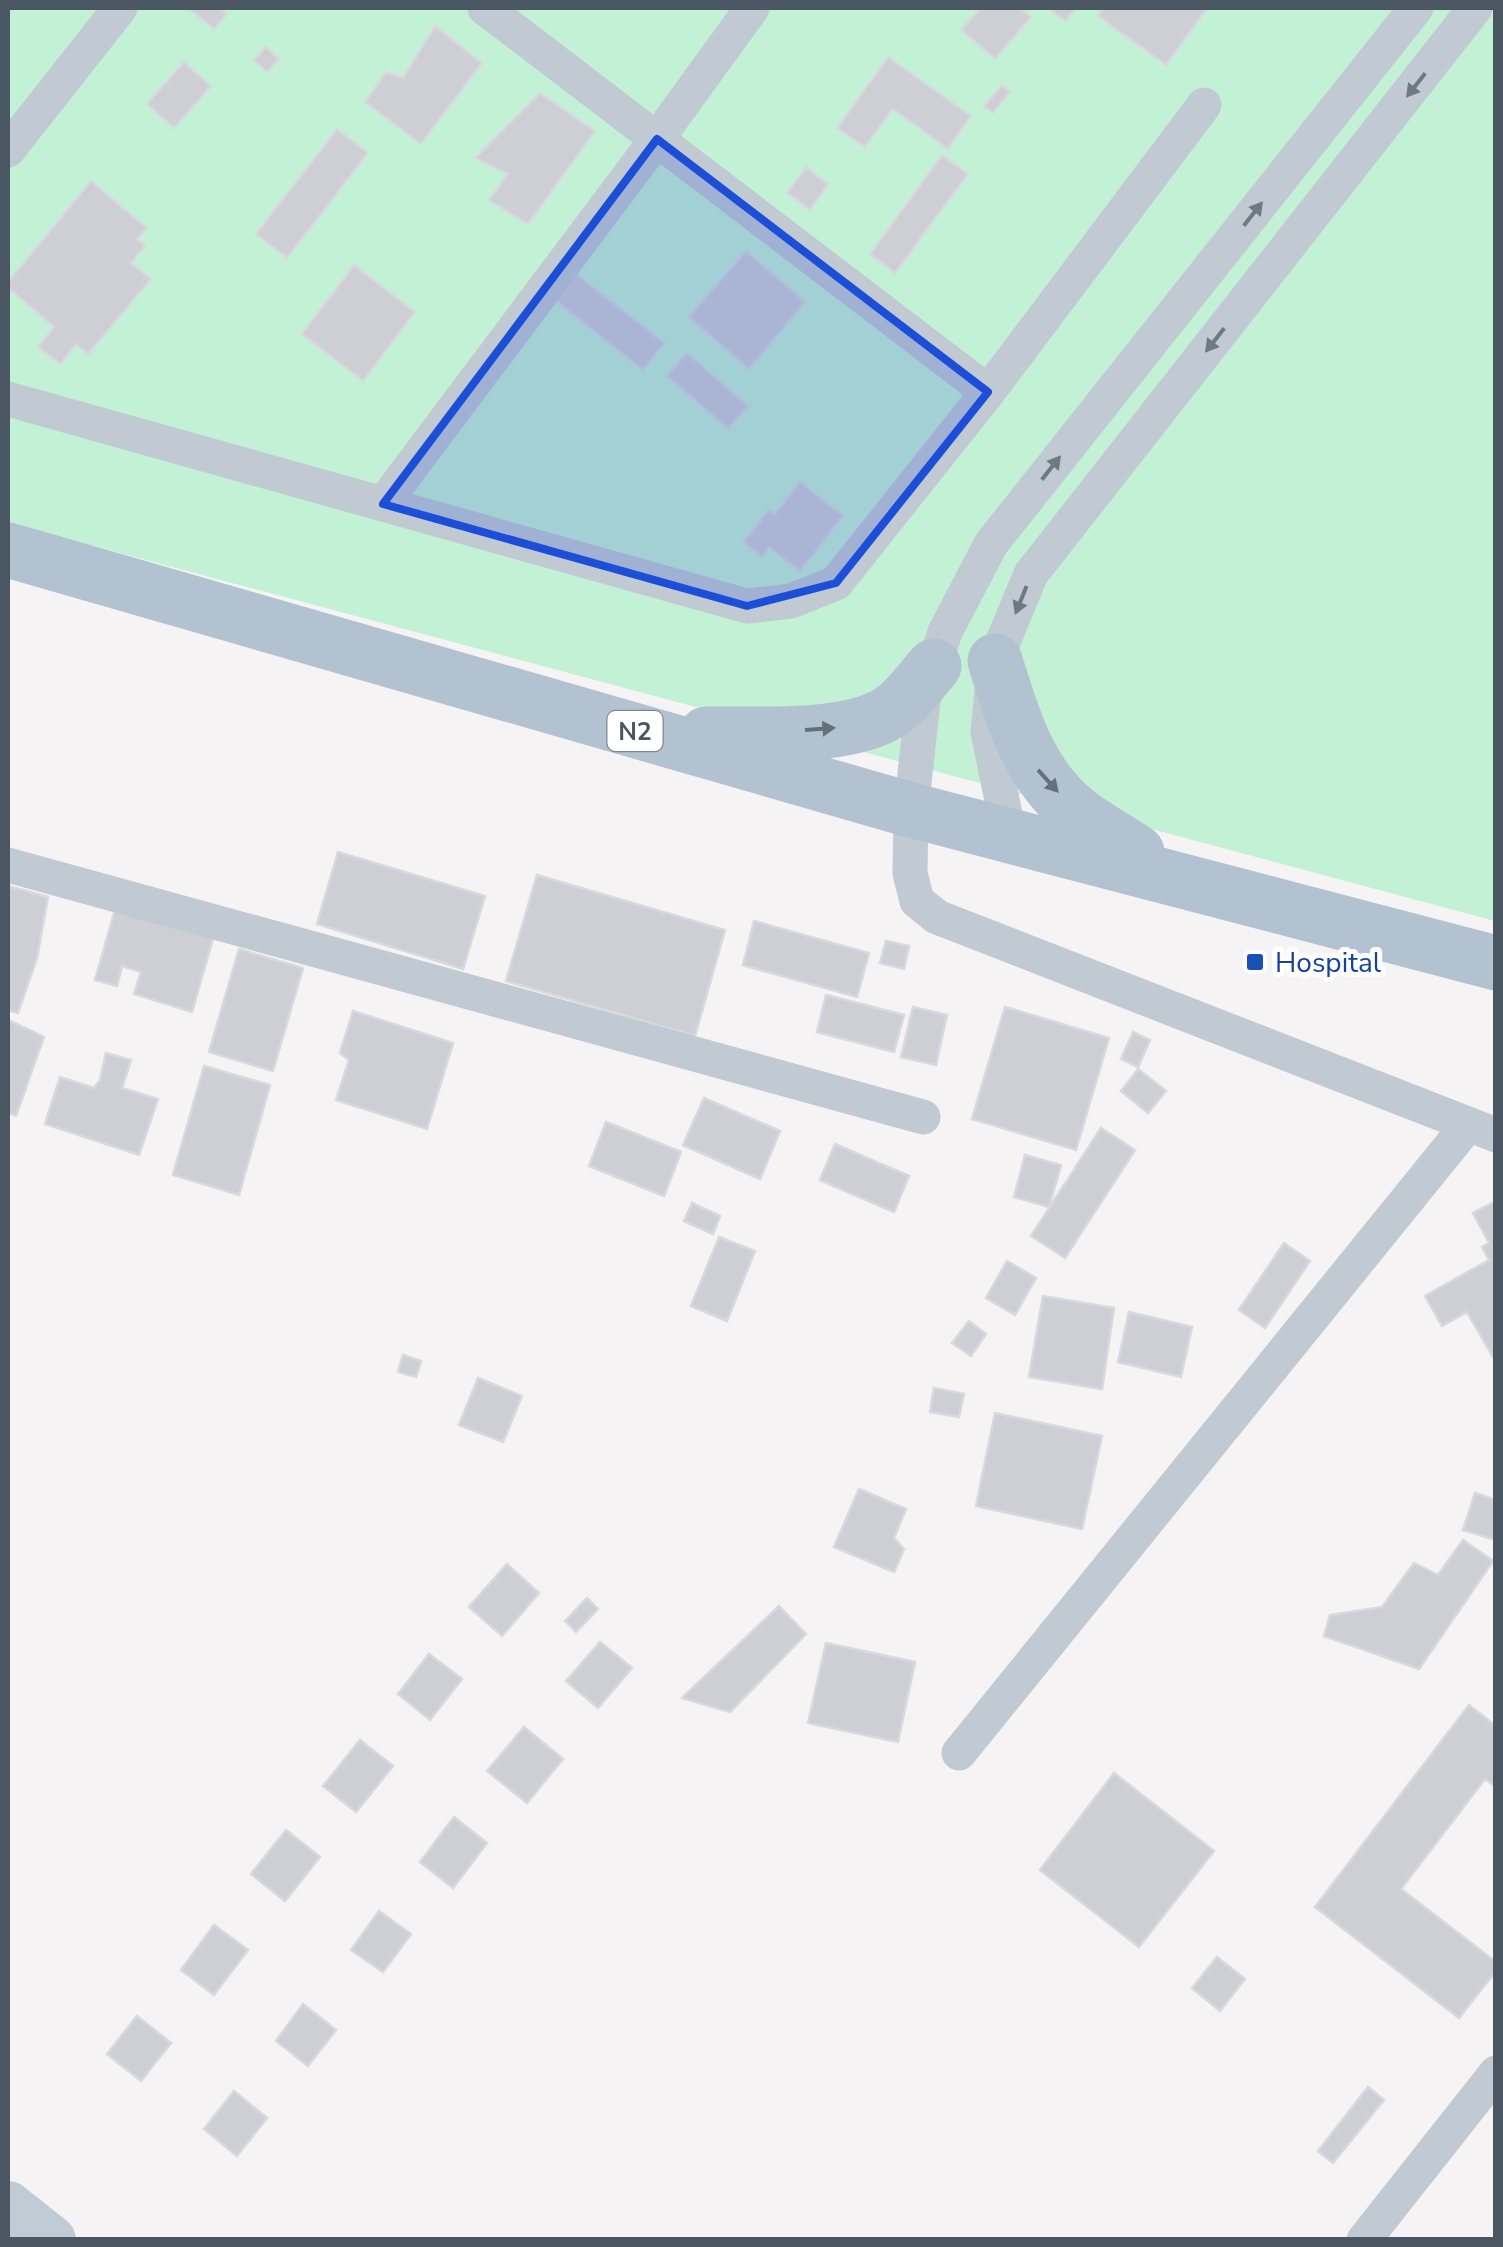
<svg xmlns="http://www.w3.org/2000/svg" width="1503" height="2247" font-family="'Nunito Sans',sans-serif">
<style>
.green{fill:#c3f1d5}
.building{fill:#cdcfd5;stroke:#d7d9de;stroke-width:2.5}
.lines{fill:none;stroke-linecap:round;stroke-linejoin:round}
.minor{stroke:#c1cad2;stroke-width:35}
.secondary{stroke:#c1cbd6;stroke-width:50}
.primary{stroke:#b3c2d1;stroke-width:55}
.oneway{fill:#6e7983}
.oneway2{fill:#64717d}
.marked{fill:#1d4ed8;fill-opacity:0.2;stroke:#1d4ed8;stroke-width:8;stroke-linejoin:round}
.transit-dot{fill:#1a4fb4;stroke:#fff;stroke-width:4}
.labels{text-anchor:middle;stroke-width:10;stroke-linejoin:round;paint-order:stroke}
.shield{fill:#fff;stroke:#808990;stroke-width:2.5}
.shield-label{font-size:25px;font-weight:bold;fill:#4a5661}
.transit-label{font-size:28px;fill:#164399;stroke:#fff;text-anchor:start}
</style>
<rect width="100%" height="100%" fill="#f5f3f3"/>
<path class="green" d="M8,8h1487v913l-1487,-398z"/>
<path class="building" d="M188,8h31l8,6 -13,15z
M981,8h38l12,9 -36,42 -34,-29z
M1048,8h28l-11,13z
M1104,8h103l-41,57 -68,-49z
M435,26l47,37 -61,81 -56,-42 21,-30 17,6z
M266,47l13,12 -12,13 -13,-12z
M888,57l83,59 -23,33 -55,-40 -28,38 -28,-19z
M184,62l27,24 -37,42 -27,-24z
M1002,85l8,7 -17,21 -9,-7z
M540,93l55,38 -67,93 -39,-24 19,-26 -33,-16z
M337,129l31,24 -81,105 -31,-24z
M942,155l26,19 -73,99 -25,-19z
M806,167l22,17 -18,26 -23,-17z
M91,181l56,47 -10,11 8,7 -14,17 20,16 -63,75 -12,-10 -16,20 -22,-17 16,-20 -46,-39v-6z
M746,251l59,51 -56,67 -60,-52z
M354,265l61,47 -52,69 -61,-47z
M575,273l89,70 -21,27 -88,-70z
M687,353l61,53 -20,22 -61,-52z
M800,482l43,34 -43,55 -31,-24 -7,10 -18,-15 25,-32 6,4z
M338,852l147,44 -22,73 -146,-45z
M537,875l188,55 -30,106 -189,-55z
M8,886l40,11 -11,61 -19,55 -10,-3z
M116,906l98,29 -22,77 -58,-18 7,-22 -19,-6 -5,20 -22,-6z
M754,921l115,32 -12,44 -114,-32z
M886,941l23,5 -5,23 -24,-6z
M239,949l64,19 -30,103 -64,-19z
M826,995l78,20 -10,37 -77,-20z
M913,1007l34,8 -11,50 -35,-8z
M1005,1007l104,31 -33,112 -104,-31z
M353,1011l100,32 -26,86 -91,-29 13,-40 -9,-7z
M8,1020l36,17 -28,79 -8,-3z
M1133,1032l17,8 -12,27 -17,-8z
M106,1053l25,7 -9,28 36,11 -19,56 -94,-31 15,-47 34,11 6,-8z
M204,1066l66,19 -31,110 -66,-20z
M1138,1069l28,22 -18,22 -27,-22z
M704,1098l76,33 -20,48 -77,-34z
M606,1122l75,30 -17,44 -75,-30z
M1101,1128l34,22 -70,108 -34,-22z
M835,1144l74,32 -15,36 -74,-32z
M1025,1155l36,10 -12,42 -35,-10z
M1496,1201v161l-29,-50 -25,14 -17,-30 64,-36 -7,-13 7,-4 -16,-30z
M692,1203l28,13 -7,18 -29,-13z
M719,1237l36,14 -28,70 -36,-15z
M1284,1243l26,18 -45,67 -26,-18z
M1007,1261l29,17 -21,37 -29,-17z
M1043,1296l71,12 -12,81 -73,-12z
M1129,1312l63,15 -11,50 -63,-15z
M969,1321l17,13 -15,22 -19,-13z
M403,1355l18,6 -5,16 -18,-5z
M478,1378l44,18 -19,46 -44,-17z
M934,1388l30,6 -5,23 -29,-5z
M995,1413l107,23 -20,93 -106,-23z
M859,1489l47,20 -12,29 10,11 -10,23 -60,-25z
M1475,1493l21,7v40l-33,-10z
M1463,1540l30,21 -74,108 -95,-33 6,-21 52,-8 32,-44 24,12z
M507,1564l32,29 -37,43 -33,-29z
M587,1598l11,11 -22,23 -11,-11z
M779,1606l27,28 -76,78 -48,-14z
M600,1642l32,26 -34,40 -32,-27z
M826,1643l89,19 -17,80 -90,-19z
M429,1654l33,25 -32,41 -32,-26z
M1469,1705l27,21v61l-11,-8 -84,110 95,73v9l-37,47 -144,-111z
M524,1727l39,32 -36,44 -40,-32z
M360,1740l33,26 -37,46 -33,-26z
M1114,1773l100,78 -75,96 -99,-77z
M454,1817l33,26 -34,45 -33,-26z
M286,1830l34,27 -35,44 -34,-27z
M379,1911l32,23 -28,38 -32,-22z
M214,1925l34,25 -34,45 -33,-25z
M1217,1957l28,22 -25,32 -28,-23z
M303,2004l33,26 -28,36 -32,-25z
M137,2016l34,27 -30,38 -34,-27z
M1368,2087l16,13 -51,63 -15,-12z
M234,2091l33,27 -30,38 -33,-27z"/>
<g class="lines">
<path class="minor" d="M485,8l503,384
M1416,8l-425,536 -46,88 -22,69 -12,109 -1,63 7,28 20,16 559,218
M8,150l112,-142
M8,399l739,207 44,-5 45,-18 152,-191 216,-287
M383,504l274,-365 95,-131
M1009,834l-21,-102 7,-71 36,-87 444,-566
M8,865l915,252
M959,1753l508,-627
M1364,2240l132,-167"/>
<path class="secondary" d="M8,2206l43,34"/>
<path class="primary" d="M8,550l903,260 585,153
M995,661c18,57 33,113 82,152 18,14 40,26 60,39
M706,734c51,-1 151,7 191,-27 14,-12 25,-28 37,-41"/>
</g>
<defs><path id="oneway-solid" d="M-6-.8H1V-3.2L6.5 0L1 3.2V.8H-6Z" transform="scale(2.5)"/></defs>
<g class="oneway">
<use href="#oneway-solid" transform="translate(1416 85) rotate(128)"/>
<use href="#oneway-solid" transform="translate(1253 214) rotate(-52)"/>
<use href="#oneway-solid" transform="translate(1215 340) rotate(128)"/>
<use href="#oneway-solid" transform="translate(1051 468) rotate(-52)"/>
<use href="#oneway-solid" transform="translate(1021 600) rotate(112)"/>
</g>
<g class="oneway2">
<use href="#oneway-solid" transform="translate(820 729) rotate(-4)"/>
<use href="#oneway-solid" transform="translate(1048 781) rotate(48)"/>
</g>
<path class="marked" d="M657,139l331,253 -152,191 -89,23 -364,-102z"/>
<rect class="transit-dot" x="1245" y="952" width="20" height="20" rx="5"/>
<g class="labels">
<rect class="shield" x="607.5" y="711" width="55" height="40" rx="8"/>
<g class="shield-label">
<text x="635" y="740">N2</text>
</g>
<g class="transit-label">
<text x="1275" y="972">Hospital</text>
</g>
</g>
<rect width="1503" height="2247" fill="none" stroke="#4a5661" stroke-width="20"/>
</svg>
